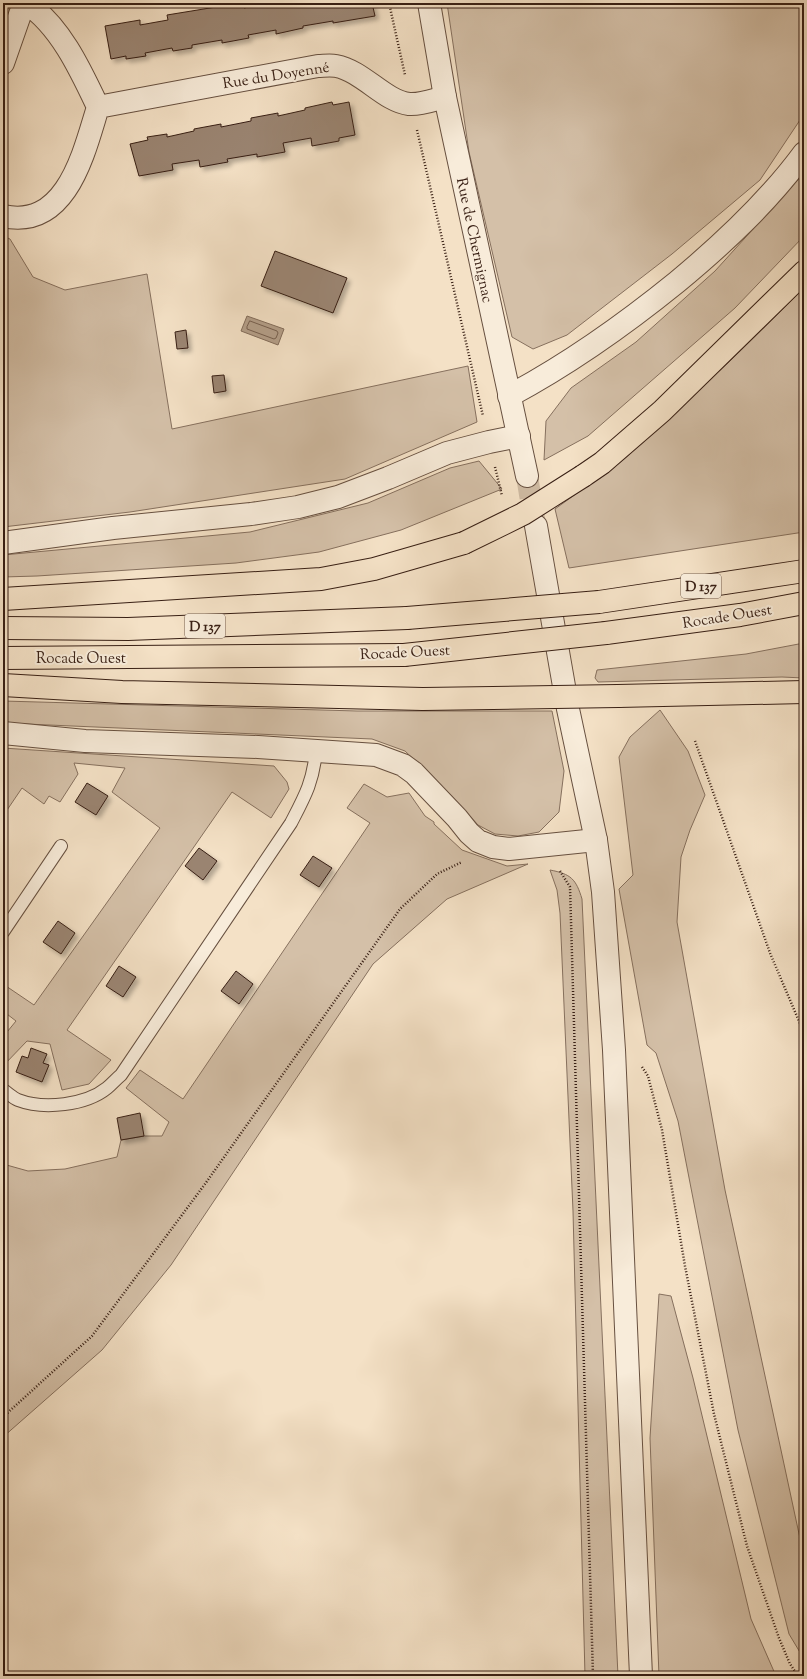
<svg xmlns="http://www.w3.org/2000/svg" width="807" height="1679" font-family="'Sorts Mill Goudy',serif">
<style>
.green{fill:#d4c0a8;stroke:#86705e}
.water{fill:#b49f89;stroke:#826c5a}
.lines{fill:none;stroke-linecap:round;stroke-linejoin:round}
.shore{stroke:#765f4e;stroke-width:1}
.building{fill:#9a8471;stroke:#381f14;filter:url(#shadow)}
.tertiary-tunnel{stroke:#cebaa2;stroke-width:22;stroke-dasharray:22 11;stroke-linecap:butt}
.service-casing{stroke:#675040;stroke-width:14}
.minor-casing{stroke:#675040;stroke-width:24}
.tertiary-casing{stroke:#675040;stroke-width:24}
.primary-casing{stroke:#381f14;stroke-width:24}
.trunk-casing{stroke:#381f14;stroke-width:24}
.path{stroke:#381f14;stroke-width:2.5;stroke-dasharray:1 2;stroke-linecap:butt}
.service{stroke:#f8ecda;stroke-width:12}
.minor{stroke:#f8ecda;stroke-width:22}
.tertiary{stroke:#f8ecda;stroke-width:22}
.primary{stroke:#f4e1c6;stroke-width:22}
.trunk{stroke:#f4e1c6;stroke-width:22}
.primary-bridge-casing{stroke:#381f14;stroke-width:24;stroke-linecap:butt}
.trunk-bridge-casing{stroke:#381f14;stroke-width:24;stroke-linecap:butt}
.primary-bridge{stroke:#f4e1c6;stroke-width:22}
.trunk-bridge{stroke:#f4e1c6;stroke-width:22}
.labels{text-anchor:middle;stroke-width:4;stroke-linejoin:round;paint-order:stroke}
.shield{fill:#f8ecda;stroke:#725c4f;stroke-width:1}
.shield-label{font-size:14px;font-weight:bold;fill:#381f14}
.street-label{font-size:15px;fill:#381f14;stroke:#f8ecda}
</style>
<defs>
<filter id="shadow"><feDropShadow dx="3.5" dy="3.5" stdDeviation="2" flood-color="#0004"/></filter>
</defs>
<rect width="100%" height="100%" fill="#f4e1c6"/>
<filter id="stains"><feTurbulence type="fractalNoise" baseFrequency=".005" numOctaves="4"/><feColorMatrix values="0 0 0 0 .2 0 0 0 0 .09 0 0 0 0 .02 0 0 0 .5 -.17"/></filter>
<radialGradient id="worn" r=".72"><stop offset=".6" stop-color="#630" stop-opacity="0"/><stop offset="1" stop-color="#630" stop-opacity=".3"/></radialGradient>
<path class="green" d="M447,3h357v111l-44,66 -88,74 -105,81 -34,14 -21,-12 -43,-185z
M804,173v63l-69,72 -147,128 -44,24 2,-39 25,-33 65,-46 79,-71z
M3,236l7,3 23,38 32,13 82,-16 25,155 296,-63 9,56 -132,57 -215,33 -127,15z
M804,288v244l-235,36 -14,-59 68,-49 109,-101z
M479,461l23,28 -101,41 -82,22 -83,11 -199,13 -34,1v-22l247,-23 118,-29 82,-35z
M804,643v35l-22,-1 -184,5 -3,-4 2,-8 149,-16z
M3,701l354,10h195l12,60 -5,41 -20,20 -21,4 -23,-2 -17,-9 -32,-35 -41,-39 -33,-12 -369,-16z
M660,710l28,41 17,44 -15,35 -9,27 -4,65 48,268 79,367v102l-15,-25 -51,-204 -60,-309 -22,-68 -9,-8 -28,-156 14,-14 -14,-118 11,-20z
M3,748l271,18 13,16 2,7 -18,29 -39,-26 -165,238 44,30 -22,24 -27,6 -12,-46 -23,-3 -24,25v-29l13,-16 -13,-10v-27l31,21 126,-177 -48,-36 13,-24 -51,-5 4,11 -18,28 -11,-6 -5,8 -22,-16 -19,28z
M364,784l23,13 22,-4 16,23 9,6v2l28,26 45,16 21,-2 -81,35 -74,65 -202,301 -69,85 -99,87v-273l25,7 37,-2 52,-12 4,-17 23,-4h18l7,-14 -43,-34 14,-18 43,29 187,-276 -23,-15z
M550,870c21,4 26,9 32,29l36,777h-33l-12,-465 -13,-298 -3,-23z
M659,1294l12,2 22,82 58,241 25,57h-117l-9,-238z"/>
<path class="water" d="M247,316l37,13 -6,16 -37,-14z"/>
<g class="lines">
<path class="shore" d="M250,321l27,10 1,2 -2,5 -2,1 -27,-10v-2z"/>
</g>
<path class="building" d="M224,3h19l1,5 25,-5h103l3,13 -42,7v-2l-30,5v2l-27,6v-4l-28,5 1,3 -27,5v-3l-30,5v3l-19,3 -1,-3 -27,5 1,3 -20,3v-3l-15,3 -6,-33 35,-6v5l28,-5 -1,-5 49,-8 -1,-3z
M332,102l1,3 16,-3 6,33 -16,3v3l-27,5 -1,-8 -28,5 2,9 -28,5v-3l-30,5 1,3 -28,5 -1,-7 -27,4 1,6 -34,6 -9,-32 18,-4 -1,-3 20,-3v3l27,-6v-2l27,-5v3l30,-6v-3l27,-5v3l27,-6v-2z
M275,251l72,27 -14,35 -72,-27z
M186,330l2,18 -11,1 -2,-17z
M224,375l2,16 -12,2 -2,-17z
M87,783l21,13 -12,19 -21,-13z
M199,848l18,13 -14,19 -18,-14z
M313,856l19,12 -13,19 -19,-12z
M58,921l17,12 -14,21 -18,-12z
M119,966l17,11 -13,20 -17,-11z
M236,971l17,13 -14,20 -18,-13z
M31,1048l16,6 -4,9 6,2 -7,17 -26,-10 6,-16 6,2z
M140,1113l4,23 -23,4 -4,-22z"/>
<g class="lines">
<path class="tertiary-tunnel" d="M527,476l8,49"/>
<defs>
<path id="service" d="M3,932l58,-86
M3,1090c5,3 10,8 15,10 26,10 68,5 89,-12 5,-4 9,-9 14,-13l170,-252c14,-27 22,-41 25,-72"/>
<path id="minor" d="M26,3c34,22 55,68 72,104
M3,63l21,-60
M3,216c64,14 81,-64 95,-109l220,-41c5,0 12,-1 18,0 27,5 48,35 73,38 12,1 24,-4 36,-7
M509,396c60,-32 115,-71 168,-114 47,-39 91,-80 127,-129
M3,543l110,-15 138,-14 47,-7 40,-10 50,-19 59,-25 42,-11 30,-6
M3,733l82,8 173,6 118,8 27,10 11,8 43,45 12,15 9,8 15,6 16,2 87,-9"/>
<path id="tertiary" d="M429,3l16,94 82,379
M536,526l32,183 28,131 7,52 11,158 27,626"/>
<path id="primary" d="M599,602l205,-31
M3,628l125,1 279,-11
M606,633l134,-18 64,-12
M3,658l401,-3"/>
<path id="trunk" d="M583,476l19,-13 60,-52 142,-139
M3,599l318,-20 53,-10 90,-26
M3,685l119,7 301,7
M618,696l186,-4"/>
</defs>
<use href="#service" class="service-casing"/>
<use href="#minor" class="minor-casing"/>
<use href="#tertiary" class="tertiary-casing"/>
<use href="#primary" class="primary-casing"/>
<use href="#trunk" class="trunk-casing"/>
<path class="path" d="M389,3l16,72
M417,130l66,286
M495,467l7,29
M695,741l75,212 34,80
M560,871l10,16 23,789
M642,1067l6,9 14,54 23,136 29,148 33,132 32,92 11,26 8,12
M3,1417l89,-81 113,-152 195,-275 37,-35 25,-12"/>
<use href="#service" class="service"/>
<use href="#minor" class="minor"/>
<use href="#tertiary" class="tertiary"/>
<use href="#primary" class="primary"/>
<use href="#trunk" class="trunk"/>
<defs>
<path id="primary-bridge" d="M407,618l192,-16
M404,655l202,-22"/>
<path id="trunk-bridge" d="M464,543l59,-29 60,-38
M423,699l195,-3"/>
</defs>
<use href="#primary-bridge" class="primary-bridge-casing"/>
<use href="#trunk-bridge" class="trunk-bridge-casing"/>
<use href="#primary-bridge" class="primary-bridge"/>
<use href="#trunk-bridge" class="trunk-bridge"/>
</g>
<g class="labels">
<g class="shield">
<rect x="681" y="574" width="40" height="24" rx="3"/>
<rect x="185" y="614" width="40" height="24" rx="3"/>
</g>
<g class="shield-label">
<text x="701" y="591">D 137</text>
<text x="205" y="631">D 137</text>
</g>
<g class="street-label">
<text transform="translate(276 75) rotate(-9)" y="5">Rue du Doyenné</text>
<text transform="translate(475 240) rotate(78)" y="5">Rue de Chermignac</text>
<text transform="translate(727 616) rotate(-9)" y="5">Rocade Ouest</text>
<text transform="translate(405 652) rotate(-3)" y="5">Rocade Ouest</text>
<text x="81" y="663">Rocade Ouest</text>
</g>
</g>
<rect width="807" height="1679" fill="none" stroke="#f4e1c6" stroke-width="16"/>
<rect x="4" y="4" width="799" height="1671" fill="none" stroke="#381f14" stroke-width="2"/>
<rect x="8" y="8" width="791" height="1663" fill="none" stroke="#381f14"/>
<rect width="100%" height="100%" filter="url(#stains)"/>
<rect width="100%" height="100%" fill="url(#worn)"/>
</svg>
